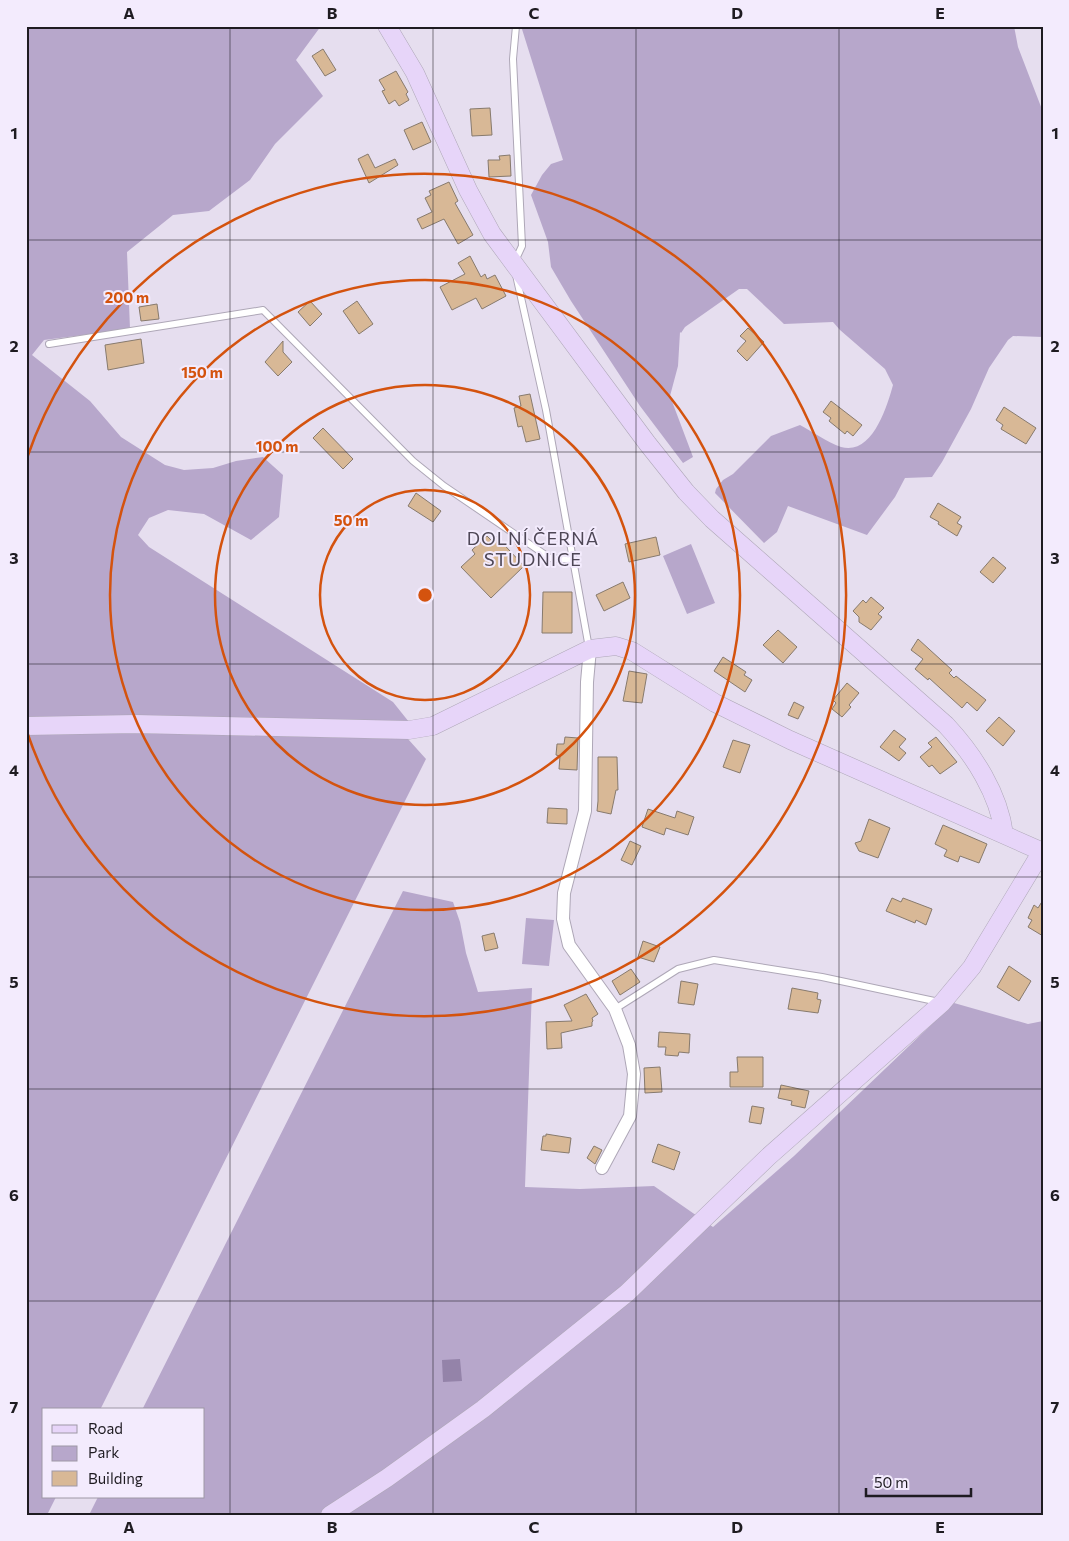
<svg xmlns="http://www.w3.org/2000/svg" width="1069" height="1541" font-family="Commissioner,sans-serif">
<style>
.green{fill:#b7a7cb}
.water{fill:#9483a9}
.building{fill:#d8b896;stroke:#877a6d}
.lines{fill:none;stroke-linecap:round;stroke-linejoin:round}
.lane-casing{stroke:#aea7b7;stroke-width:8}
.street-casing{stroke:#aea7b7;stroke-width:14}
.secondary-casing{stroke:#aea7b7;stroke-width:19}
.lane{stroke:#fff;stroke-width:6}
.street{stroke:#fff;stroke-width:12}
.secondary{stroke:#e7d5f9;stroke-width:18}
.grid{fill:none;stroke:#1e1b21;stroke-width:1;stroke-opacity:0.55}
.ring{fill:none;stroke:#d4530e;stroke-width:2.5}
.labels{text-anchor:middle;stroke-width:4;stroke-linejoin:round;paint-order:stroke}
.quarter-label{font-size:18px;letter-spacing:1px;fill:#4e4756;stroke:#f3ebfd}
.centre{fill:#d4530e;stroke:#f3ebfd;stroke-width:2.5}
.ring-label{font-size:15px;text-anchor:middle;font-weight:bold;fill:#d4530e;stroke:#f3ebfd;stroke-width:4;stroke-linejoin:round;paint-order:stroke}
.neatline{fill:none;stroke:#1e1b21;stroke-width:2}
.grid-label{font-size:16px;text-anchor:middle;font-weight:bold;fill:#1e1b21}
</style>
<rect width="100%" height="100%" fill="#e6deef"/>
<path class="green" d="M26,26h295l-25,34 27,36 -48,48 -25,36 -41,31 -36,4 -46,37 3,77 -86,11 -12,15 58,46 31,36 44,28 19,5 29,-2 23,-7 27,-4 20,18 -4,42 -28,23 -47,-26 -36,-4 -19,8 -11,17 11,12 244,155 16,20 -383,-5z
M521,26h493l4,21 25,65v225l-30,-1 -5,4 -19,28 -18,41 -29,53 -10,15 -27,1 -10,19 -28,38 -79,-29 -11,26 -13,11 -49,-50 1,-4 7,-9 10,-6 38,-38 29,-11c13,7 27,17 41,22 31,9 46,-40 52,-62l-8,-16 -45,-39 -7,-8 -49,2 -37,-35h-8l-54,38 -4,6 -1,-1 -2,34 -8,30 23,61 -10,6 -43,-57 -69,-105 -20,-34 -3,-25 -17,-47 11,-20 9,-11 12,-4z
M691,544l24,59 -28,11 -24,-58z
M135,733l273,6 18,20 -326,651h-56v87h12l-9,18h-21v-781z
M403,891l50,11 7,20 6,31 12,39 54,-4 -7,199 55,2 74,-3 59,41 81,-71 160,-153 74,21 15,-3v494h-954l9,-18h106v-87h-62z
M526,918l28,2 -5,46 -27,-2z"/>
<path class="water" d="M460,1359l2,22 -19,1 -1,-22z"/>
<path class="building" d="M323,49l13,21 -11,6 -13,-20z
M396,71l12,21 -2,2 3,6 -10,6 -4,-6 -6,4 -7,-13 3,-1 -6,-10z
M490,108l2,27 -20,1 -2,-27z
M422,122l9,20 -18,8 -9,-20z
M368,154l7,14 20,-9 3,6 -29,18 -11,-24z
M510,155l1,21 -22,1 -1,-17h12l-1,-4z
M449,182l9,19 -3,2 18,32 -15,9 -14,-25 -22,10 -5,-10 15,-7 -7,-14 6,-3 -2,-4z
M470,256l11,21 4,-3 2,5 8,-4 11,21 -24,13 -6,-11 -24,12 -12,-23 25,-13 -7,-11z
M310,301l12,13 -12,12 -12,-14z
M357,301l16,23 -14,10 -16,-23z
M157,304l2,15 -18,2 -2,-14z
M748,328l16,14 -17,19 -10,-10 9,-10 -6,-5z
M141,339l3,24 -36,7 -3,-25z
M283,341v11l9,10 -14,14 -13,-14z
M530,394l10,45 -14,3 -4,-16 -4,1 -4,-19 7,-2 -2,-10z
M831,401l31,24 -9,11 -6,-5 -2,3 -16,-13 2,-3 -8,-6z
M1004,407l32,21 -10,16 -25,-15 2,-4 -7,-5z
M323,428l30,31 -10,10 -30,-31z
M416,493l25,18 -8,11 -25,-16z
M938,503l23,14 -4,6 5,3 -5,10 -19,-12 1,-2 -9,-5z
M495,535l29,31 -33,32 -30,-31 14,-13 -3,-4 15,-14 4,4z
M656,537l4,18 -31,7 -4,-18z
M993,557l13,11 -13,15 -13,-11z
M623,582l7,16 -26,13 -8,-16z
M543,592h29v41h-30z
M871,597l13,11 -6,6 4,3 -11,13 -12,-8v-5l-6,-6 10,-11 3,3z
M778,630l19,17 -14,16 -20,-18z
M918,639l34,31 -3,3 5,5 2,-2 30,24 -9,11 -10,-9 -5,6 -33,-30 -1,2 -13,-11 8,-10 -12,-9z
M723,657l23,15 -2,3 8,5 -7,12 -31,-21z
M629,671l18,3 -5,29 -19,-2z
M847,683l12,10 -10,12 2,2 -9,10 -10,-8 4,-6 -3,-3z
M794,702l10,5 -6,12 -10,-4z
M999,717l16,14 -12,15 -17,-15z
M894,730l12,9 -7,8 7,6 -7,8 -19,-14z
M565,737l13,1 -1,32 -18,-1 1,-13 -4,-1 1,-11h7z
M936,737l21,25 -17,12 -8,-9 -3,2 -9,-10 12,-10 -4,-4z
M733,740l17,5 -10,28 -17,-6z
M598,757h19l1,33h-2l-5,24 -14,-3 1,-10z
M548,808l19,1v15l-20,-1z
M648,809l27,9 2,-7 17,6 -6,18 -22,-7 -2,7 -22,-8z
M869,819l21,9 -12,30 -19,-7 -4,-8 6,-2z
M943,825l44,19 -8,19 -19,-7 -2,6 -14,-6 3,-6 -12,-6z
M630,841l11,5 -9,19 -11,-5z
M892,898l9,4 2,-4 29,11 -6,16 -10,-5 -1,3 -29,-12z
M1043,900v36l-15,-9 4,-7 -4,-2 6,-13 4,3z
M494,933l4,15 -13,3 -3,-15z
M643,941l17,6 -6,15 -16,-5z
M1009,966l22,15 -12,20 -22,-14z
M631,969l9,13 -20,13 -8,-14z
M681,981l17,3 -4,21 -16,-2z
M792,988l26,5 -1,6 4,1 -3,13 -30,-4z
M586,994l12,20 -6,4 1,3 -1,1v4l-31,7 1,15 -15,1 -1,-27 26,-1 -8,-16z
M659,1032l31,2 -1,19 -10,-1 -1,4 -13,-1 1,-8h-8z
M737,1057h26v30h-33v-15h8z
M660,1067l2,25 -17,1 -1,-25z
M781,1085l28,6 -4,17 -14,-3 1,-4 -14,-3z
M752,1106l12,2 -3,16 -12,-2z
M546,1134l25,4 -2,15 -28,-3 2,-14h3z
M658,1144l22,8 -6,18 -22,-8z
M594,1146l8,4 -7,14 -8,-6z"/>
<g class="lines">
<defs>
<path id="lane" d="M515,261l7,-15 -9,-187 3,-33
M516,275l30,135 43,238
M49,344l214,-34 150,151 31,25 106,72 23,2
M615,1009l63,-40 36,-9 108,17 117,25"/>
<path id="street" d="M590,649l-3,33 -2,129 -21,82 -1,26 6,26 46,64 14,36 5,29 -4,42 -28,52"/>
<path id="secondary" d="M387,26l28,47 53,117 24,44 155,209 39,49 26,27 234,206c28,30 53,69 58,109
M26,726l109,-2 274,6 24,-4 157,-77 26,-3 16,5 83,52 75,37 253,112
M330,1515l57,-37 96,-69 144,-116 141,-136 174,-154 30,-36 70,-116"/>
</defs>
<use href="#lane" class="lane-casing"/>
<use href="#street" class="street-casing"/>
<use href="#secondary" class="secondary-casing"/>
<use href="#lane" class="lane"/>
<use href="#street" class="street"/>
<use href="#secondary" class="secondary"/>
</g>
<path class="grid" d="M230,26v1489M433,26v1489M636,26v1489M839,26v1489M26,240h1017M26,452h1017M26,664h1017M26,877h1017M26,1089h1017M26,1301h1017"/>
<g class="ring">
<circle cx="425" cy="595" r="105"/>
<circle cx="425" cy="595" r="210"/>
<circle cx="425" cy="595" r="315"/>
<path d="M27 458A421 421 0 1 1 27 732"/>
</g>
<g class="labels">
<g class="quarter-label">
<text x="533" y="545">DOLNÍ ČERNÁ<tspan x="533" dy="21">STUDNICE</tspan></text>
</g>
</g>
<circle cx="425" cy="595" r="8" class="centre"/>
<g class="ring-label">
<text x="127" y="303">200 m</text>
<text x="202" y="378">150 m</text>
<text x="277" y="452">100 m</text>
<text x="351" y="526">50 m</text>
</g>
<rect width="1069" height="1541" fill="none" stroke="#f3ebfd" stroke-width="55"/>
<rect x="42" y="1408" width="162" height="90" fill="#f3ebfd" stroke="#9e98a5"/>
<rect x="52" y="1425" width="25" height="8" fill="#e7d5f9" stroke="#9e98a5"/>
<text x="88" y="1434" font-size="15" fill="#1e1b21">Road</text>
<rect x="52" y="1446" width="25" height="15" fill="#b7a7cb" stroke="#9e98a5"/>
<text x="88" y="1458" font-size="15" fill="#1e1b21">Park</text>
<rect x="52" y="1471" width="25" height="15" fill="#d8b896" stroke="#9e98a5"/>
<text x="88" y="1484" font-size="15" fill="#1e1b21">Building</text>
<path d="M866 1488v8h105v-8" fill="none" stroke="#1e1b21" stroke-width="2.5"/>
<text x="874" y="1488" font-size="15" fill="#1e1b21" stroke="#f3ebfd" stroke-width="4" paint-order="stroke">50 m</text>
<rect x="28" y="28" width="1014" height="1486" class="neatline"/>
<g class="grid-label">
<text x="129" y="19">A</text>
<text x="332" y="19">B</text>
<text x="534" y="19">C</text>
<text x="737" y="19">D</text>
<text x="940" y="19">E</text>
<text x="14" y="139">1</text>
<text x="1055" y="139">1</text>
<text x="14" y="352">2</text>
<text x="1055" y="352">2</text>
<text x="14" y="564">3</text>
<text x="1055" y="564">3</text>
<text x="14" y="776">4</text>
<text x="1055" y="776">4</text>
<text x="14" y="988">5</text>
<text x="1055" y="988">5</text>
<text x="14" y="1201">6</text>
<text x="1055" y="1201">6</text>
<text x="14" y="1413">7</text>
<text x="1055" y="1413">7</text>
<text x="129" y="1533">A</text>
<text x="332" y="1533">B</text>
<text x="534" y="1533">C</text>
<text x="737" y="1533">D</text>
<text x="940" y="1533">E</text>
</g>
</svg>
